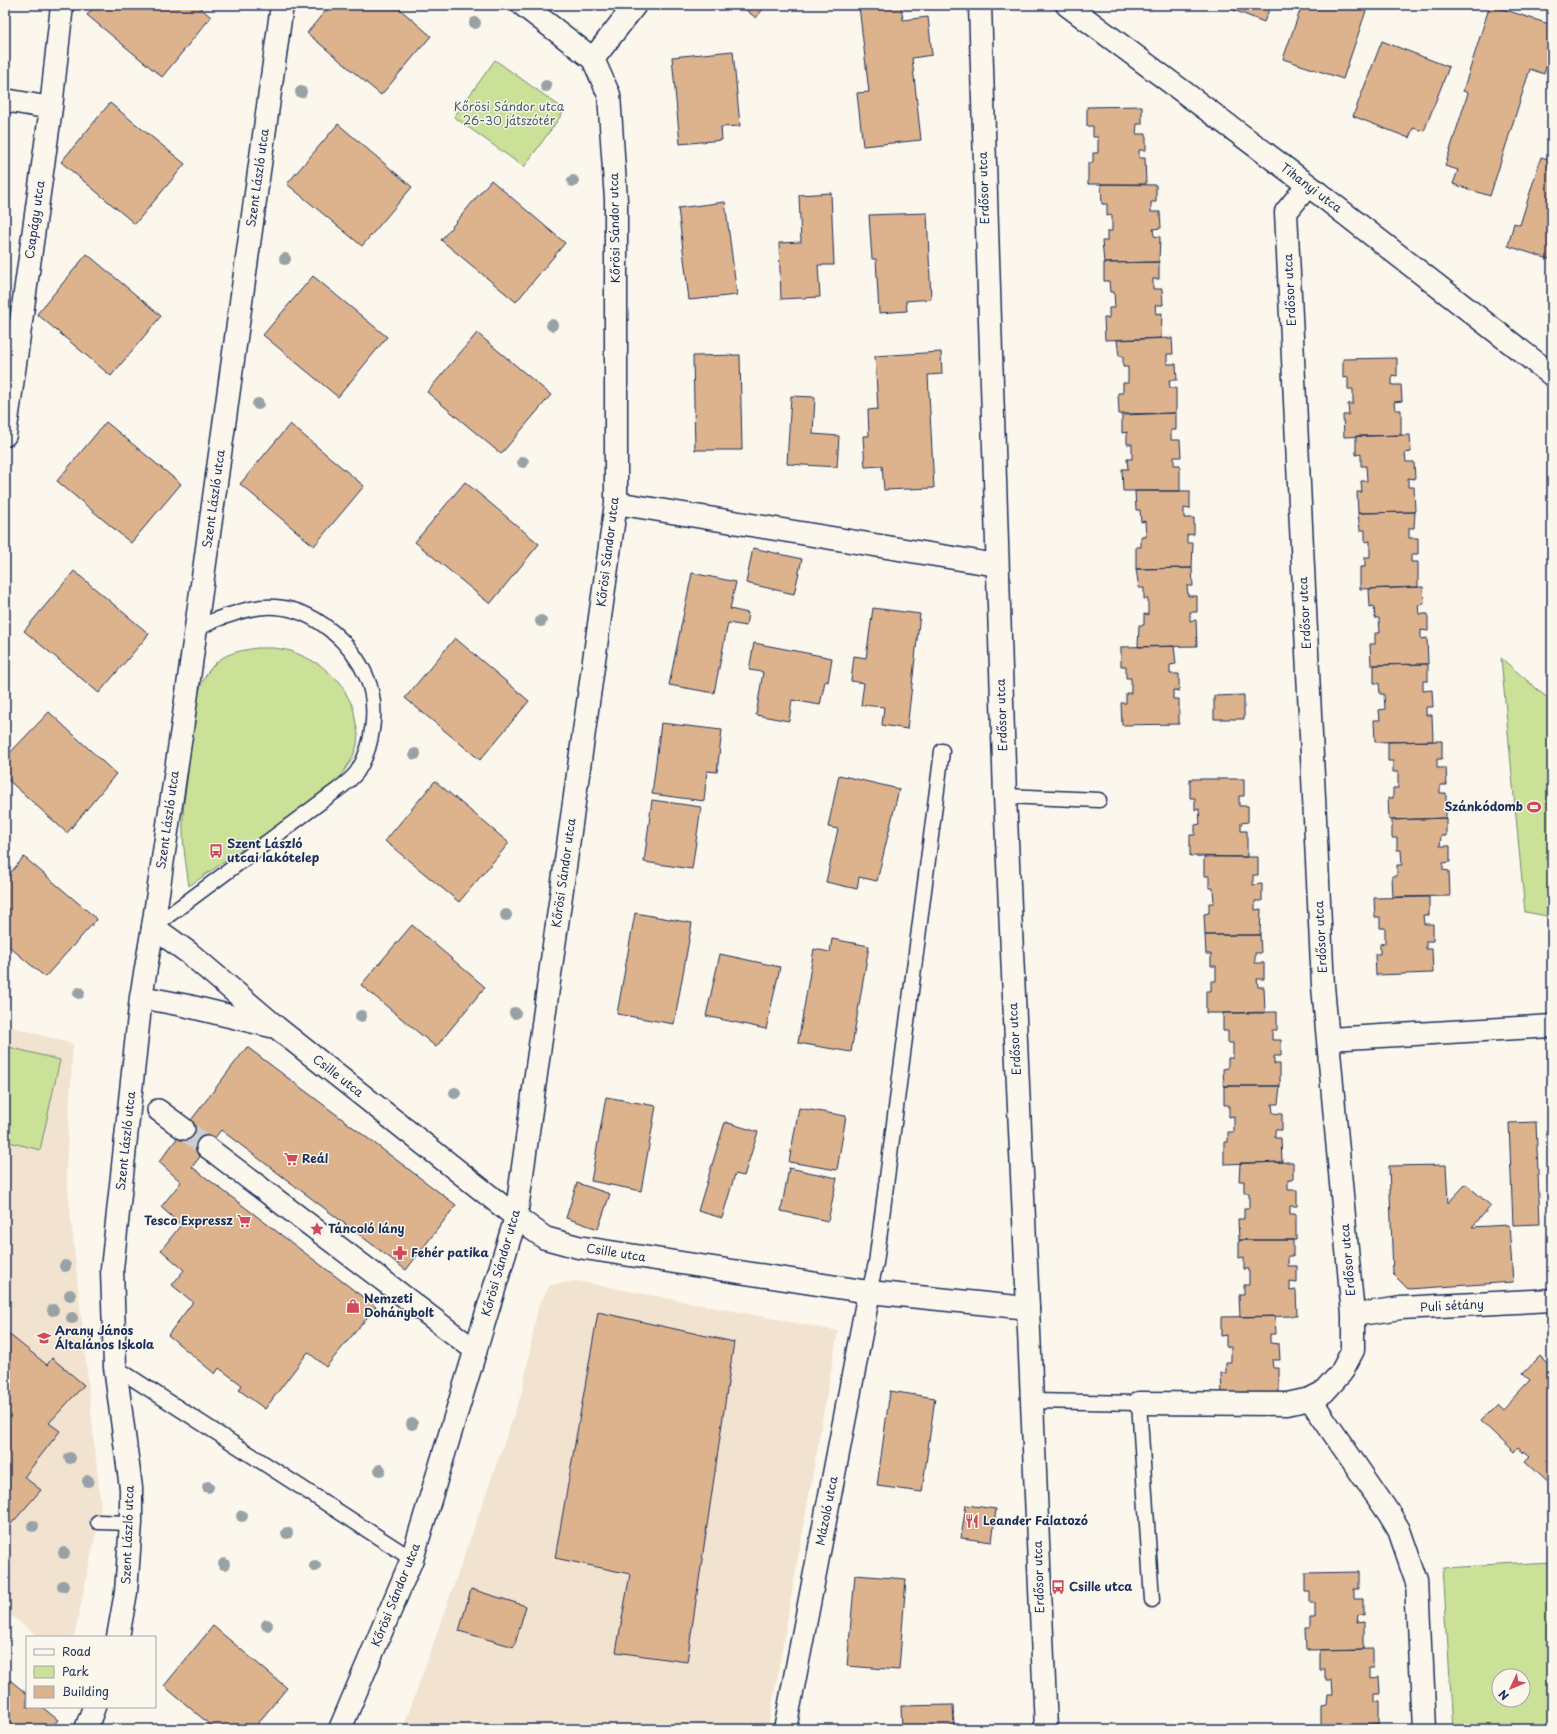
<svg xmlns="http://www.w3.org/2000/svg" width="1557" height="1734" font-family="'Playpen Sans',sans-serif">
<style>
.built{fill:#f2e3d0}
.green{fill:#cbe197;stroke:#73887a;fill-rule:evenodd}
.building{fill:#ddb38e;stroke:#1b2f5e}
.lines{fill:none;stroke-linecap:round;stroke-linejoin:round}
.pedestrian-tunnel{stroke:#cecfd0;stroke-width:21;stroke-dasharray:21 10;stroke-linecap:butt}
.service-casing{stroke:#1b2f5e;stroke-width:17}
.pedestrian-casing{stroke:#1b2f5e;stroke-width:24}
.minor-casing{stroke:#1b2f5e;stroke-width:25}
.tertiary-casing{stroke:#1b2f5e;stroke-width:25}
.service{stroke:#fbf7ec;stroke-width:14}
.pedestrian{stroke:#fbf7ec;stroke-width:21}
.minor{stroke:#fbf7ec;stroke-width:22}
.tertiary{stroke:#fbf7ec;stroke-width:22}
.tree{fill:#98a2a6}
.labels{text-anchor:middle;stroke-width:3;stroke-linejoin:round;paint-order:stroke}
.park-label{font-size:12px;fill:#475c6c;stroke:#fbf7ec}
.street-label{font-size:12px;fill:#1b2f5e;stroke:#fbf7ec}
.poi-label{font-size:12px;font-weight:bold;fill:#1b2f5e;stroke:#fbf7ec;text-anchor:start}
</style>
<rect width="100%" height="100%" fill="#fbf7ec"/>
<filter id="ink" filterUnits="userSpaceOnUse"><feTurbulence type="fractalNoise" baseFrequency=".025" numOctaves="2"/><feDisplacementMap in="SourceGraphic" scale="8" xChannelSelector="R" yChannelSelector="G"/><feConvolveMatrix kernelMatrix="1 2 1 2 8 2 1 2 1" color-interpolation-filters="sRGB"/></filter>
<g filter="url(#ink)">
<path class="built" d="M5,1025l68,19 -7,125 35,339 -27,129h-35l-34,-26z
M577,1281l261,50 -70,398h-365l119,-337 16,-85 12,-22z"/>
<path class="green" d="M495,60l70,50 -41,57 -70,-50z
M257,648h18l16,3 14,6 15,8 20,17 13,25 5,27 -1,11 -5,14 -18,27 -145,100c-3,-22 -7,-44 -6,-66 0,-16 3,-31 5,-46 3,-35 1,-90 31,-114 11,-8 25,-10 38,-12z
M1501,658l51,44v215l-27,-5z
M5,1046l55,14 -20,90 -35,-9z
M1552,1562v167h-99l-10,-161zM1499,1676h24v24h-24z"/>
<path class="building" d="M95,5h102l14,12 -49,60 -75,-62z
M330,5h65l36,31 -50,59 -74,-62z
M740,5h26l-10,13z
M874,5h27l2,15 25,-3 4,38 -20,3 9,82 -58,6 -6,-53 12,-1 -10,-86z
M1221,5h50l-7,17z
M1302,5h66l-25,74 -60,-20z
M1490,5l62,20v22l-8,27 -14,-5 -40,127 -37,-12 5,-14 -13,-4 23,-73 -5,-2z
M1382,41l67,26 -25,64 -11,-3 -4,10 -56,-22z
M733,51l7,75 -19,1 1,13 -42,4 -8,-87z
M110,103l75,61 -50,60 -74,-62z
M1142,106v18h-5l-1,10h10v16h-7v8h6l1,26h-58v-21h5v-10h5v-16h-5v-11h-6v-19z
M338,124l74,63 -50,59 -75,-62z
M1541,157l11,3v100l-44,-14 6,-23 6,2z
M491,180l74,63 -49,59 -75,-62z
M1101,184l55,1v17h-5v10h9l1,16 -8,1 1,7 6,1 -1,25 -55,1 -2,-22h5v-10h5v-16l-5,1v-12h-5z
M831,193l3,72h-16l2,32 -39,2 -2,-56 22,-1 -2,-47z
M725,202l12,93 -48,5 -11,-92z
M927,213l4,86 -25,2 1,10 -28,2 -3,-54h-4l-3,-44z
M87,254l74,62 -50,60 -74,-62z
M1159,262v17h-6v10h9l1,16h-8l1,9 6,-1 -1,25 -56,2 -1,-22h5v-10h6l-1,-16h-4l-1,-11h-5v-18z
M313,276l74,61 -49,60 -75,-62z
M477,333l74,62 -50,59 -74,-62z
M1172,338l1,16h-6v10h9l1,16h-8l1,8h6v25l-57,1 -1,-21h5v-10h5v-16h-5v-11h-4l-2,-16z
M941,352l1,22 -14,1 6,113 -50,2 -2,-24 -17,1 -2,-31h6l-1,-26 10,-1 -3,-53z
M740,355l2,95h-47l-2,-94z
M1397,358v18l-5,-1v10h9l1,16 -8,1 1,8h6v25l-57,2 -1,-22h6l-1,-11h5v-15h-5v-12l-5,1v-19z
M791,396l24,1 -2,37 26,2 -2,31 -50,-3z
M1176,413v17h-5v10h9l1,17h-7v8h6v26h-57l-1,-22h6l-1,-10h5v-15h-5v-12l-5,1v-18z
M106,422l75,62 -50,59 -74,-62z
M290,424l74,62 -50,60 -74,-62z
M1410,435l1,17 -6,1 1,9h8l1,17 -7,-1v9h6l1,25 -57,1 -1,-21h5l-1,-11h6l-1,-15h-5v-12l-5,1v-19z
M465,482l74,62 -49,60 -75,-62z
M1135,491h55v18l-6,-1v10h10v16l-7,1v8h6l-1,25 -56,1v-22h5v-10h5l-1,-16 -4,1 -1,-12h-4z
M1415,512l-1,16h-5v10h9v16h-7v8h7v25l-58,2v-22h5v-10h5v-16l-5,1v-12h-5l-2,-17z
M753,548l49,11 -8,35 -48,-11z
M1192,568l1,18h-6l1,10h9v16h-7v9l6,-1 1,26 -59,1 1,-22h5v-11l4,1v-16h-4v-11h-5l-3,-19z
M74,571l75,63 -50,59 -75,-62z
M692,573l44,9 -6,27 18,4 -2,13 -18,-3 -14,70 -45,-8z
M1423,587l1,17 -6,1 1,9h9v17l-7,-1v9l6,-1 1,26 -57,1 -1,-21h5v-11h5l-1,-15h-4l-1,-12 -4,1 -1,-18z
M873,608l47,6 -13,115 -25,-4 2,-18 -23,-2 3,-22 -13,-2 3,-25 12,2z
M455,638l74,63 -49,59 -75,-62z
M754,643l78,15 -4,24 -3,-1 -5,24 -28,-5 -3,21 -33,-6 7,-43 -14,-2z
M1174,646l2,18 -6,1v9h9v17l-6,-1v9h6v25l-57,1 -1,-22h5v-10h5v-15h-5v-12h-5v-19z
M1428,664v17h-5v10l9,-1 1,17h-7v8h6l1,26 -58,1 -1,-22h6l-1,-10 6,-1 -1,-15h-4l-1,-11h-5v-18z
M1244,695v24h-30v-23z
M49,712l67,62 -49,59 -62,-56v-19z
M661,723l61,7 -5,42 -10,-1 -3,30 -52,-7z
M1442,741v18h-5v9h9l1,17h-7v8h6v25l-57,2 -1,-22h5v-10h5v-16h-5v-11h-5v-19z
M839,775l60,14 -22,92 -18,-4 -2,12 -31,-7 12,-53 -10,-2z
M1190,779h54v17h-5v10h9v16l-7,1v8h6v26l-57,-1v-21h5v-10l5,-1 -1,-15 -4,1v-12h-5z
M435,781l74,62 -50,59 -74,-61z
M652,800l49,7 -9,62 -48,-7z
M1446,818v18h-5l-1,10h10v16l-7,1v7l6,1 1,25 -57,1 -1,-21h5v-11h5l-1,-15h-4v-12h-5v-18z
M24,857l73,62 -52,58 -40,-34v-64z
M1204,857h54v18h-5v10l9,-1v17h-7v9l6,-1 -1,26h-55l-1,-21 5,-1v-10h5l-1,-15h-4v-12h-5z
M1429,897v18h-6l1,9h9v17h-7v8h6l1,24 -57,2 -1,-21h5v-10l5,-1v-15h-5v-11h-5l-1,-19z
M635,913l57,10 -18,101 -57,-10z
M412,925l73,62 -49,60 -75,-62z
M1205,935h55l1,18h-6v10h9v16h-7l1,8h6l1,26h-59v-22h5v-10h5v-15h-5v-12h-5z
M832,939l37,7 -18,106 -53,-9 16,-94 16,3z
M720,954l60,13 -14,62 -60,-13z
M1277,1012v18h-5v10h9v16h-7v8h6v22h-56l-1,-17 5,-1v-10h5v-15h-5v-12h-5v-18z
M247,1047l209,158 -50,65 -185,-140 -29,37 184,140 -50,60 -18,-15 -43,57 -26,-19 3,-5 -23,-17 -4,6 -47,-39 25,-33 -21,-17 12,-15 -23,-20 20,-25 -20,-18 20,-25 -22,-20z
M1224,1086h56l-2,18h-6l1,9 9,1v16h-7v8h6l1,24 -58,2v-22h4v-10h6v-16l-5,1v-12h-5z
M606,1097l50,9 -15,85 -50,-10z
M799,1108l47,8 -9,54 -48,-8z
M725,1122l33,10 -14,44 -9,-2 -13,44 -24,-7z
M1536,1122l4,102 -27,1 -4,-102z
M1293,1162v18h-5v10h9v16h-7v8h6v26h-57l-1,-21h6v-11h5v-15h-5v-12h-5l1,-18z
M1446,1165l2,38 18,-19 25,22 -19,21 37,-2 4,57 -105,7 -15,-15 -4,-108z
M789,1168l48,10 -9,43 -47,-10z
M577,1183l33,11 -12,35 -32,-11z
M1239,1240h54v16h-5v10h9v17l-7,-1v9l6,-1 1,26 -57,1 -1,-22h5v-10h5v-16h-5v-12l-5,1z
M598,1312l136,30 -47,320 -71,-10 14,-78 -75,-16z
M1275,1316l1,18h-6v9l9,1 1,16h-8l1,8h6v26h-57l-1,-21h5v-11h5v-15h-5v-12l-5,1v-19z
M5,1331l42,34 5,-7 32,27 -35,38 11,8 -36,46 17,13 -36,41z
M1540,1356l12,12v119l-27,-25 5,-5 -11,-9 -4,5 -34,-32 17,-17 5,5 27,-29 -7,-6z
M890,1391l45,7 -13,94 -45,-6z
M966,1505l30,4 -4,33 -31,-4z
M1359,1572v17h-5v10h9v17l-6,-1 -1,9 7,-1v26l-57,1 -1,-21h5v-11h5v-15h-5v-11h-5v-19z
M855,1575l51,4 -7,91 -52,-4z
M471,1589l55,17 -12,41 -55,-16z
M213,1626l74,62 -34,41h-38l-51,-43z
M1374,1649v18h-5v10l9,-1 1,17h-7v8h6v24l-57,3v-21l4,-1 1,-10h5l-1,-16h-5v-11h-5v-19z
M5,1676l22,18v13h15l16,13 -7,9h-46z
M953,1705l1,24h-52l-1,-23z
M1378,1725l1,4 -58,-1z"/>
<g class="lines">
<path class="pedestrian-tunnel" d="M184,1129l23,18"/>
<defs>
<path id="service" d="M1005,796l94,4
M153,927l176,-131c9,-7 22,-15 28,-24 16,-24 22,-66 10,-94 -15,-35 -52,-69 -92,-71 -14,-1 -28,2 -42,7 -14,4 -26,8 -38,18
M869,1292l7,-29 66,-512
M115,1367l297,192
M1032,1401l107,2 13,197
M98,1522l33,1"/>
<path id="pedestrian" d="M158,1110l26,19
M207,1147l269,204"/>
<path id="minor" d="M980,5l25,791 23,512
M1067,5l241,180 244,190
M593,59l42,-54
M5,100l46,8
M5,435l46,-327 11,-103
M616,503l381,62
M153,927l30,-205 99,-717
M1329,1039l223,-13
M1353,1315l48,-7 151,-8
M1310,1399l80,116 9,15 18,52 7,147
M1139,1403l148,1 23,-5 14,-7 17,-19 12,-23v-35l-30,-329 -37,-774 22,-27
M340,1729l72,-170 104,-342 100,-714v-303l-7,-105 -16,-36 -70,-54
M785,1729l84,-437"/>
<path id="tertiary" d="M141,997l47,9 83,20
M118,1637l8,-45 5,-69v-35l-16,-121 -3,-98 29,-272 12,-70 36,26 87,74 240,190 29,21 33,9 291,45 159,16 18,421
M86,1729l8,-22"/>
</defs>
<use href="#service" class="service-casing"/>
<use href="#pedestrian" class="pedestrian-casing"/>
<use href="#minor" class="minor-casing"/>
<use href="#tertiary" class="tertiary-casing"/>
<use href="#service" class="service"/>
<use href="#pedestrian" class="pedestrian"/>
<use href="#minor" class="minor"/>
<use href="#tertiary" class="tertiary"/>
</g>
<g class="tree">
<circle cx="475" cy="23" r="6"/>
<circle cx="546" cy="86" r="6"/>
<circle cx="301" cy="92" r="6"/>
<circle cx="573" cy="181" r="6"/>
<circle cx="285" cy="259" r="6"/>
<circle cx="552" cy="325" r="6"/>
<circle cx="258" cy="404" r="6"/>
<circle cx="523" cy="462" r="6"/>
<circle cx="541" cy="621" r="6"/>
<circle cx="415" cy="754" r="6"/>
<circle cx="506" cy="915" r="6"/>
<circle cx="79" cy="993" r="6"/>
<circle cx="515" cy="1013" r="6"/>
<circle cx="361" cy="1016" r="6"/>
<circle cx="455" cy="1093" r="6"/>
<circle cx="65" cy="1266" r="6"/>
<circle cx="70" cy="1295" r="6"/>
<circle cx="53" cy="1310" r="6"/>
<circle cx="72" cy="1318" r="6"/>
<circle cx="412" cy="1424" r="6"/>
<circle cx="70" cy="1458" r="6"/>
<circle cx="380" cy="1470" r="6"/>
<circle cx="88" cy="1481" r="6"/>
<circle cx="208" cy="1487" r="6"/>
<circle cx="242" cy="1516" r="6"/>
<circle cx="33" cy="1526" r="6"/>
<circle cx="287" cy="1533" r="6"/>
<circle cx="64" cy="1553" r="6"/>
<circle cx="224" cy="1564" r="6"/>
<circle cx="315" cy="1566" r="6"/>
<circle cx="63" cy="1586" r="6"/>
<circle cx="267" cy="1625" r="6"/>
</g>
</g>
<defs>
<symbol id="stadium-bare" viewBox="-9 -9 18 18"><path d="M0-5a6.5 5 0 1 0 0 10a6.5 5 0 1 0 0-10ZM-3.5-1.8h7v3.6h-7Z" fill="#d1495b" stroke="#fbf7ec" stroke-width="2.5" paint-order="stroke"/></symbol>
<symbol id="bus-bare" viewBox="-9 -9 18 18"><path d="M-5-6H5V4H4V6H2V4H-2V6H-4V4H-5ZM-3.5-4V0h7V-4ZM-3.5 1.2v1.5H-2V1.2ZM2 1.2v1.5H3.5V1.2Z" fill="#d1495b" stroke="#fbf7ec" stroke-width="2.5" paint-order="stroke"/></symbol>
<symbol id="supermarket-bare" viewBox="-9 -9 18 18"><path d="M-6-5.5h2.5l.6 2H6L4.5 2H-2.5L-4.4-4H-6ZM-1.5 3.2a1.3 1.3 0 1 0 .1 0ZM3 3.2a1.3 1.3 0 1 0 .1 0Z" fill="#d1495b" stroke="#fbf7ec" stroke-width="2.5" paint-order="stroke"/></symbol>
<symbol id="sight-bare" viewBox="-9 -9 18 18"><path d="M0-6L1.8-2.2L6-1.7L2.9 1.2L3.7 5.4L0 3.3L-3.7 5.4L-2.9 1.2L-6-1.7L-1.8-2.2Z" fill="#d1495b" stroke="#fbf7ec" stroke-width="2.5" paint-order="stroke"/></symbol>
<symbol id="pharmacy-bare" viewBox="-9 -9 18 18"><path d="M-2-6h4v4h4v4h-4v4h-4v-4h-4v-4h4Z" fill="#d1495b" stroke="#fbf7ec" stroke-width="2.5" paint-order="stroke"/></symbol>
<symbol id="shop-bare" viewBox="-9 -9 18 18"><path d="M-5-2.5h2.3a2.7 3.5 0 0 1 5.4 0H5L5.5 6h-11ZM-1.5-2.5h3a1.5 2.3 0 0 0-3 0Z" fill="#d1495b" stroke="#fbf7ec" stroke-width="2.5" paint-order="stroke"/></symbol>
<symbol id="school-bare" viewBox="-9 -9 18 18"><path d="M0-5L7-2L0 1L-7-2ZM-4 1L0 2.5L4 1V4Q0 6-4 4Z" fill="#d1495b" stroke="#fbf7ec" stroke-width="2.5" paint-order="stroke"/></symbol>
<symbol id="restaurant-bare" viewBox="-9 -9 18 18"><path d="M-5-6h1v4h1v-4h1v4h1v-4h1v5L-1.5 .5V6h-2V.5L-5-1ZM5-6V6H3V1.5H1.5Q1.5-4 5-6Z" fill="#d1495b" stroke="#fbf7ec" stroke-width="2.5" paint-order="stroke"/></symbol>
</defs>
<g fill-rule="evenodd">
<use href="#stadium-bare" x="1524" y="797" width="20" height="20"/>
<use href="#bus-bare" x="206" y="841" width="20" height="20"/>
<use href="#supermarket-bare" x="281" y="1149" width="20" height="20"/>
<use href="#supermarket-bare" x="234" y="1211" width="20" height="20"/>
<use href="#sight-bare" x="307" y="1219" width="20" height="20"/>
<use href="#pharmacy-bare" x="390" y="1243" width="20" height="20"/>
<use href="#shop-bare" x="343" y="1296" width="20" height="20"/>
<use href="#school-bare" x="34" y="1328" width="20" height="20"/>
<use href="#restaurant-bare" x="962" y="1511" width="20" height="20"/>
<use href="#bus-bare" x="1048" y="1577" width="20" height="20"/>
</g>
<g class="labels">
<g class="park-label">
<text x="509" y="111">Kőrösi Sándor utca<tspan x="509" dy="14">26-30 játszótér</tspan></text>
</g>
<g class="street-label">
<text transform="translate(258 178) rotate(-82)" y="4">Szent László utca</text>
<text transform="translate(984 188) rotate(-92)" y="4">Erdősor utca</text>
<text transform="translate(1311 188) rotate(37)" y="4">Tihanyi utca</text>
<text transform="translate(35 220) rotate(-82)" y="4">Csapágy utca</text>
<text transform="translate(615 228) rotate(-91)" y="4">Kőrösi Sándor utca</text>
<text transform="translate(1290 290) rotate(-93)" y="4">Erdősor utca</text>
<text transform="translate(214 499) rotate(-82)" y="4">Szent László utca</text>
<text transform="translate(608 552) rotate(-83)" y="4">Kőrösi Sándor utca</text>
<text transform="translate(1305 613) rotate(-93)" y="4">Erdősor utca</text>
<text transform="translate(1002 715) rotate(-92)" y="4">Erdősor utca</text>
<text transform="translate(168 820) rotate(-82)" y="4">Szent László utca</text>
<text transform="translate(564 873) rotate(-82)" y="4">Kőrösi Sándor utca</text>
<text transform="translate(1321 937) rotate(-93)" y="4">Erdősor utca</text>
<text transform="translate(1015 1039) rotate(-93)" y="4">Erdősor utca</text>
<text transform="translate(338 1076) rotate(38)" y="4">Csille utca</text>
<text transform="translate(126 1141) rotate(-84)" y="4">Szent László utca</text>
<text transform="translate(616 1253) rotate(9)" y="4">Csille utca</text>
<text transform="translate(1348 1260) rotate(-95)" y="4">Erdősor utca</text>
<text transform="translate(501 1263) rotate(-74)" y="4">Kőrösi Sándor utca</text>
<text transform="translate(1452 1306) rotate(-3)" y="4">Puli sétány</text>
<text transform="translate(827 1511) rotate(-79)" y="4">Mázoló utca</text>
<text transform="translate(128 1535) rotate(-88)" y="4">Szent László utca</text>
<text transform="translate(1039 1577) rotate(-92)" y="4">Erdősor utca</text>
<text transform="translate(396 1595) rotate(-68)" y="4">Kőrösi Sándor utca</text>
</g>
<g class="poi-label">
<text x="1523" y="811" text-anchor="end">Szánkódomb</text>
<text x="227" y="848">Szent László<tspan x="227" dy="14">utcai lakótelep</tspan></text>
<text x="302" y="1163">Reál</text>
<text x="233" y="1225" text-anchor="end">Tesco Expressz</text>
<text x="328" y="1233">Táncoló lány</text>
<text x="411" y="1257">Fehér patika</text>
<text x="364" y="1303">Nemzeti<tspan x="364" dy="14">Dohánybolt</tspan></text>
<text x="55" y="1335">Arany János<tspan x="55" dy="14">Általános Iskola</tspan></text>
<text x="983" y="1525">Leander Falatozó</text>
<text x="1069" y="1591">Csille utca</text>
</g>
</g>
<rect width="1557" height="1734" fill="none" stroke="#fbf7ec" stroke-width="20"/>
<rect x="10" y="10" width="1537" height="1714" fill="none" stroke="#1b2f5e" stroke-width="1.5" filter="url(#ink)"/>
<rect x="26" y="1636" width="130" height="72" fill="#fbf7ec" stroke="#a1a7b3"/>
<rect x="34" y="1649" width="20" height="6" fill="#fbf7ec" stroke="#a1a7b3"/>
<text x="62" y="1656" font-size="12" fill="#1b2f5e">Road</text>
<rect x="34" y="1666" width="20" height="12" fill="#cbe197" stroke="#a1a7b3"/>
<text x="62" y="1676" font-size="12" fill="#1b2f5e">Park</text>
<rect x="34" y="1686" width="20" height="12" fill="#ddb38e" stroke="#a1a7b3"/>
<text x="62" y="1696" font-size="12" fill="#1b2f5e">Building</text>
<g transform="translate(1511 1688) rotate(226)"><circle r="19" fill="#fbf7ec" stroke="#a1a7b3"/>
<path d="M0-3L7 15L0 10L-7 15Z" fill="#d1495b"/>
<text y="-6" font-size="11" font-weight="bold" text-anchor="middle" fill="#1b2f5e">N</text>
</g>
</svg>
